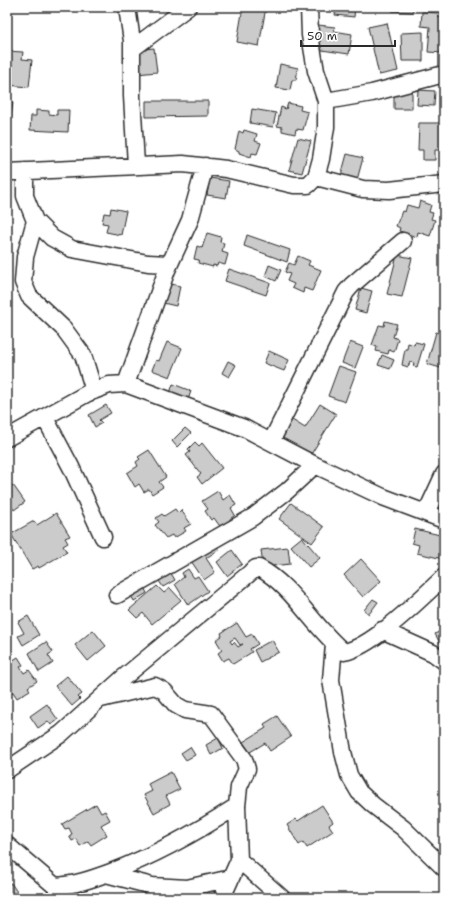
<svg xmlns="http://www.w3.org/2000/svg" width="451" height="905" font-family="'Shantell Sans',sans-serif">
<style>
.building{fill:#cbcbcb;stroke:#2b2b2b;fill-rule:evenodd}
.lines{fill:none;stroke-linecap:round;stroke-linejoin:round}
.minor-casing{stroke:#2b2b2b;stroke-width:19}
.minor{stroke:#fff;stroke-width:16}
</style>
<rect width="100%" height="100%" fill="#fff"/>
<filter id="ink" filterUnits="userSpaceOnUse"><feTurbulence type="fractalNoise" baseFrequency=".025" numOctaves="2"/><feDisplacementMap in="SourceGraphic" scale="8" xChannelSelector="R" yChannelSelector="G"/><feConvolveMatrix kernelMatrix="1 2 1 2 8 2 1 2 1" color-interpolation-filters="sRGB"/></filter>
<g filter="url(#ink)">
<path class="building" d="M243,7h23l-7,39 -22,-4z
M336,7h19l-1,10 -19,-2z
M393,7h20v5l-21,-1z
M422,12l17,1 -1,4 6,1 -1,35 -15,-1 2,-25 -9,-1z
M387,23l11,48 -19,4 -11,-48z
M318,25l17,2 -1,4 18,3 -3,20 -34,-5z
M423,32v29h-21l-1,-28z
M154,48l3,24 -20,2 -3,-24z
M7,51l16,1 -1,7 10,1 -3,27 -22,-2z
M280,64l18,4 -2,12h-4l-2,10 -14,-2z
M394,89h18v20h-18z
M418,90l17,1 -1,15 -17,-1z
M7,101l6,1 -2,16h-4z
M146,101h62v15l-62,1z
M288,103l13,3 -1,4 8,2 -5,18 -7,-1 -1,5 -13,-3v-4l-5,-1 4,-19 5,2z
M252,109l24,4 -3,14 -23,-4z
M36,110l13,1v3l8,1v-5h12l-1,22 -38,-2 1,-14h5z
M419,123h25v27h-9v10h-12v-10h-5z
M244,130l13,4 -2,7 6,2 -4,11 -5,-1 -1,4 -12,-4v-2l-4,-2 4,-18 4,2z
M298,138l13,3 -9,32 -13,-3z
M347,154l16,4 -6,22 -16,-4z
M210,178l19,3 -3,17 -19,-3z
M420,201l11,4 -2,7 4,1 -2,6 4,1 -5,16 -12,-4 -1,5 -18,-6 1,-3 -4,-2 6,-15 3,1 2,-7 11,3z
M111,208l15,3 -5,24 -15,-3 2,-8 -6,-1 2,-10 6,1z
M207,233l14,4 -1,5 4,1 -2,9 6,2 -3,11 -7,-2 -1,3 -4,-1v2l-15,-4 1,-3 -5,-1 3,-13 5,2z
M247,235l43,15 -3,12 -43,-16z
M7,254l3,19h-3z
M397,255l15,3 -10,39 -15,-3z
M298,256l12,5 -2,4 13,5 -9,21 -8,-3 -1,5 -11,-5 2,-4 -7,-3 3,-7 -5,-2 4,-9 5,2z
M269,265l12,5 -5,11 -11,-5z
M229,269l41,14 -4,12 -41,-14z
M167,283l13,3 -4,20 -13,-3z
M361,288l11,3 -6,22 -11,-3z
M385,321l12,3 -4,13 5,2 -4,13 -5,-2 -1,4 -12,-3 1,-4 -5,-2 7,-20 5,1z
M436,332l8,2v35l-17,-5z
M167,342l15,6 -12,29 -18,-7 4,-10 3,1z
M350,342l13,5 -8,21 -13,-5z
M415,342l9,2 -7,23 -4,-1 1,-3 -4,-1 -2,5 -6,-2 3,-16h2l1,-6 6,2z
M269,351l20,9 -5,11 -20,-8z
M382,355l12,5 -4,9 -12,-4z
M228,361l8,4 -7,12 -7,-4z
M339,366l17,6 -11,30 -17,-6z
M173,384l18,7 -4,12 -18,-7z
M320,404l16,10 -26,42 -33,-19 12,-19 16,10z
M106,405l5,8 -12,7 3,3 -7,4 -6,-12z
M185,428l6,5 -14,14 -5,-6z
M195,442l4,4 3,-3 20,25 -20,16 -5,-7 4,-3 -15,-19 4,-3 -2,-3z
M149,450l17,27 -7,5 4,5 -11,7 -3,-5 -5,3 -5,-8 -4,3 -8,-14 11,-7 -2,-4 4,-3 -2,-2z
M13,485l12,17 -11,8 -2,-3 -5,4v-22z
M218,491l5,9 7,-5 6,10 -5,3 4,7 -5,4v4l-8,4 -3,-2 -5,-7 -3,2 -6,-9 3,-2 -6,-8z
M291,503l33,24 -12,16 -33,-24z
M175,509l3,4 3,-3 10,14 -7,4 2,3 -12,7 -2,-3 -6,3 -11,-13 4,-3 -3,-4 6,-4 2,2z
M56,513l14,23 -5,2 3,5 -5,3 4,6 -28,16 -1,-2 -6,3 -21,-35 23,-13 3,4z
M415,529l29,7 -1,23 -26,-6 2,-8 -7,-2z
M302,537l18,21 -11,9 -18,-21z
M214,542l6,7 -14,9 9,14 -11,8 -13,-19z
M288,547l2,17 -27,3 -2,-17z
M232,550l10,14 -15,12 -10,-14z
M361,559l20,22 -18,16 -19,-22z
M188,569l6,9 4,-2 10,15 -20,14 -13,-21 9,-7 -2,-4z
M169,570l6,10 -12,7 -6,-9z
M142,584l5,9 -13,8 -5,-9z
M157,586l7,7 6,-5 11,12 -29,24 -9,-11 -6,5 -8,-8z
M373,599l5,3 -9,12 -5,-4z
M28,616l11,19 -16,10 -5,-9 6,-3 -6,-11z
M237,623l9,14 6,-3 6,10 -8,5 2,3 -19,12 -4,-6 -6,3 -5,-8 4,-3 -6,-10 6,-4 -1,-3zM235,638l5,7 3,-1 -5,3 -4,-5 -2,2 -2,-3z
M444,629v21l-9,-16z
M93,630l13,16 -18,15 -13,-16z
M272,640l7,12 -19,10 -6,-12z
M46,642l7,10 -5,3 5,8 -14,9 -10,-19z
M18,657l5,8 -3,2 4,6 5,-3 8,11 -9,6 2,3 -13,8 -4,-6 -3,1 -3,-4v-25z
M67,676l15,18 -4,3 2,2 -8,7 -17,-20z
M47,704l11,16 -7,5 -3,-4 -10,7 -8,-12z
M277,716l14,21 -21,14 -5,-8 -15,9 -7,-10 23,-14 -2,-4z
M218,738l5,10 -12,7 -5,-10z
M190,747l5,8 -9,5 -5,-7z
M171,772l9,17 -14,7 4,8 -16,9 -10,-18 8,-4 -4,-7z
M96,804l5,9 4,-2 5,9 -9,5 6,10 -16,10 -3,-4 -8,5 -4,-7 -4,2 -3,-5 3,-2 -3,-6 -4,1 -3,-5z
M322,805l11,17 -4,3 4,6 -26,17 -4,-6 -4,3 -12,-20 9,-6 2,2z
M11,883l10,15h-14v-12z"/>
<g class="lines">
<defs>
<path id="minor" d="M127,7l5,34v55l4,69
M132,49l56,-42
M326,101l46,-8 72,-19
M25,171v25l10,25 17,17 20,11 76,14 21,1
M7,172l176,-8 43,5 68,16h14l8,-8 5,-18 5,-32v-26l-10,-30 -6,-36 -1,-28
M316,177l47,12 26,1 55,-6
M35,221l-10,36 -2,25 6,14 35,33 19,26 11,36
M126,384l41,-114 23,-50 15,-54
M45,418l26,49 32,70
M7,438l81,-45 21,-8 17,-1 118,44 71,37 68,32 61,23
M271,442l75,-150 6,-7 51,-44
M426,513l18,-39
M117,595l136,-78 34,-26 28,-26
M382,630l51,23 11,8
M334,644l-3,36 12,72 6,23 10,17 14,13 30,23 41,40
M101,699l54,-13 9,5 12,14 9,5 26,4 33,45 3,10 -8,18 -2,19
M7,770l54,-36 62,-56 133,-110h3c33,17 55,60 85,84 30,-6 77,-54 100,-75
M7,845l48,41c20,-1 37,-7 56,-14 45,-17 86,-40 126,-66l2,54 -17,38
M239,860l43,38
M106,874l46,12 35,2 44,-10"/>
</defs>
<use href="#minor" class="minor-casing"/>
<use href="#minor" class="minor"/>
</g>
</g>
<rect width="451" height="905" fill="none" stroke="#fff" stroke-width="24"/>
<rect x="12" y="12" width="427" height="881" fill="none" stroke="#2b2b2b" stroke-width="1.5" filter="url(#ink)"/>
<path d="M301 40v6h94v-6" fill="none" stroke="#2b2b2b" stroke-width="2"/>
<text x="307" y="40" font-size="12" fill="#2b2b2b" stroke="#ffffff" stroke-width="3" paint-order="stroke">50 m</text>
</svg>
